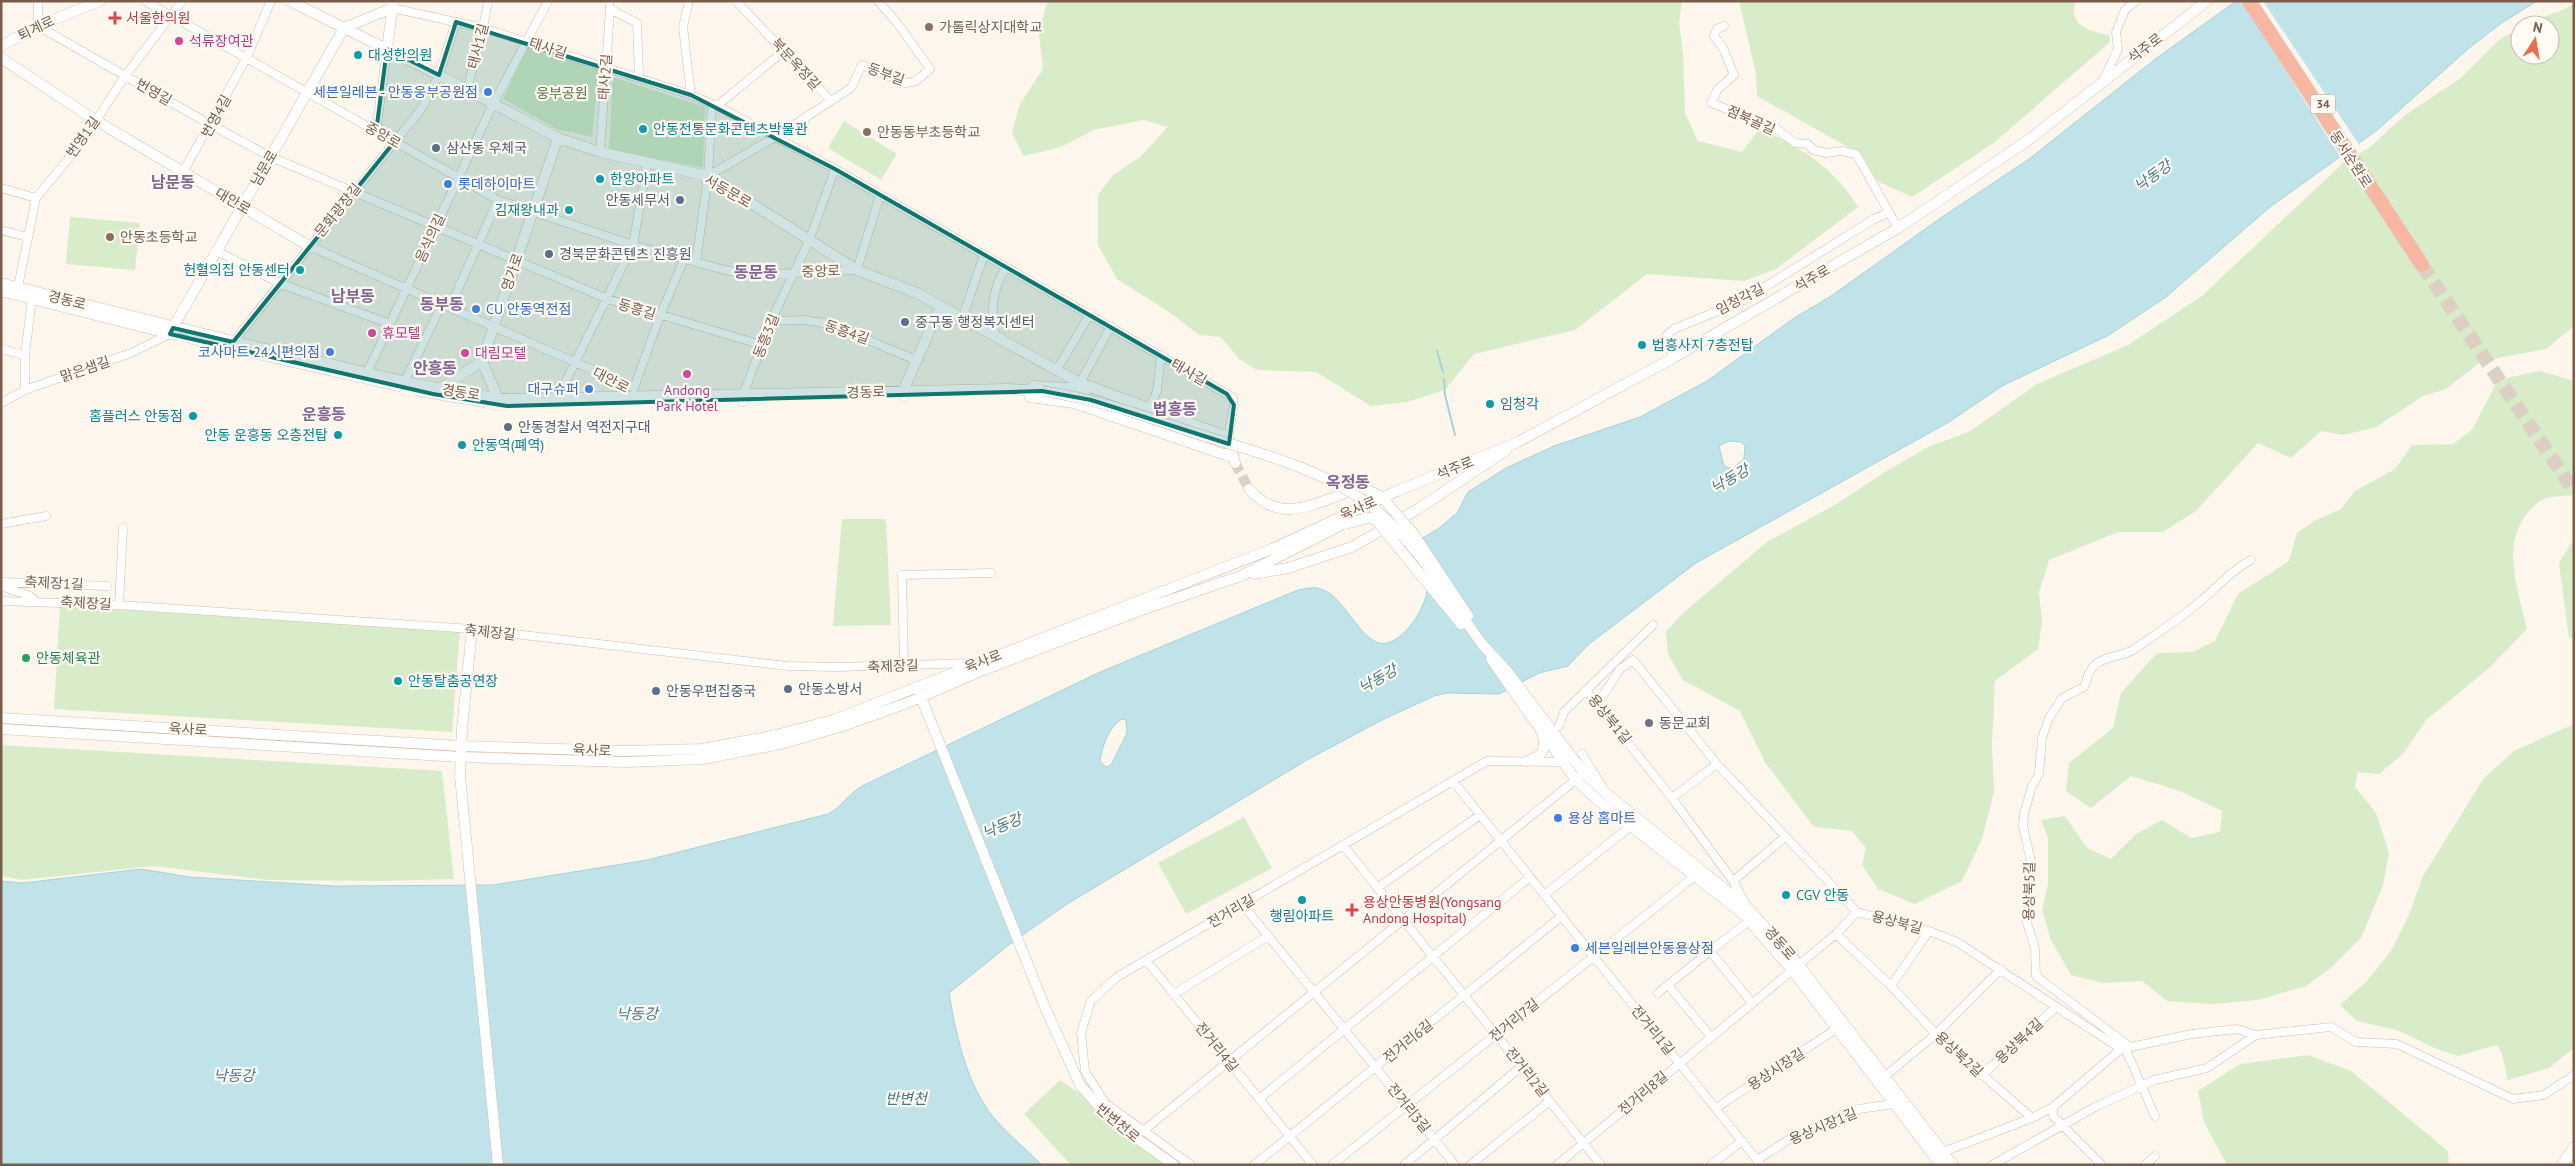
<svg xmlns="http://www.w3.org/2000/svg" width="2575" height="1166" font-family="'PT Sans','Noto Sans KR',sans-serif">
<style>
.green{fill:#d8ecc9}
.water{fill:#bfe3e8;stroke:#a5d3da;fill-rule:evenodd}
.pier{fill:#fdf6ec}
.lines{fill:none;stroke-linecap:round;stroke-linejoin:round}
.stream{stroke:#a5d3da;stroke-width:2}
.secondary-tunnel{stroke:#dcd0c4;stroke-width:10;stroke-dasharray:10 5;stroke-linecap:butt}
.highway-tunnel{stroke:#dcd0c4;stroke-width:14;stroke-dasharray:14 7;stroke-linecap:butt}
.street-casing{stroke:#d1beb0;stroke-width:9}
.secondary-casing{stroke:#d6c0b0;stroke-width:11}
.highway-casing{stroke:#dad1cd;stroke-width:15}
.street{stroke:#fff;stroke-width:8}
.secondary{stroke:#fff;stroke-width:10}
.highway{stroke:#f7b7a3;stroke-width:14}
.secondary-bridge-casing{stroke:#d6c0b0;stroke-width:11;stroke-linecap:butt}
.secondary-bridge{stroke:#fff;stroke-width:10}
.marked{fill:#0f766e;fill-opacity:0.2;stroke:#0f766e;stroke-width:4;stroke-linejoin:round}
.health-dot{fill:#e0444e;stroke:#fffaf3;stroke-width:2}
.education-dot{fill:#8d6e63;stroke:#fffaf3;stroke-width:2}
.hotel-dot{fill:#d1479c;stroke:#fffaf3;stroke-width:2}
.culture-dot{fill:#0f9aa8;stroke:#fffaf3;stroke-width:2}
.shop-dot{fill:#3f7fe0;stroke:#fffaf3;stroke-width:2}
.service-dot{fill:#5c6f8a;stroke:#fffaf3;stroke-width:2}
.leisure-dot{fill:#2e9e5b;stroke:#fffaf3;stroke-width:2}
.worship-dot{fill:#6b7280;stroke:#fffaf3;stroke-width:2}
.labels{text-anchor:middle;stroke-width:4.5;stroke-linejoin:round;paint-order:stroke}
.shield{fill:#fffaf3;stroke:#a28b7f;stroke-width:1}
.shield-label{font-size:12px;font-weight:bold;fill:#7a5c4d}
.health-label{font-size:14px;fill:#be3a42;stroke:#fffaf3;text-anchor:start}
.education-label{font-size:14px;fill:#785e54;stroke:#fffaf3;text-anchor:start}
.street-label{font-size:14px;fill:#7a5c4d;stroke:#fffaf3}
.hotel-label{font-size:14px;fill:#b23c85;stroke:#fffaf3;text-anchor:start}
.culture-label{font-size:14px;fill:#0d838f;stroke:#fffaf3;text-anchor:start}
.shop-label{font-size:14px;fill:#366cbe;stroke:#fffaf3;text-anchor:start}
.park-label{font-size:14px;fill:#537a41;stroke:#fffaf3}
.service-label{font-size:14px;fill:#4e5e75;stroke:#fffaf3;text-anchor:start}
.leisure-label{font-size:14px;fill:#27864d;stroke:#fffaf3;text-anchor:start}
.worship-label{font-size:14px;fill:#5b616d;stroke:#fffaf3;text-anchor:start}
.water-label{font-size:15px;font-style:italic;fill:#437c86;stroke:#fffaf3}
.quarter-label{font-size:16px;font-weight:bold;fill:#846695;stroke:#fffaf3}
</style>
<rect width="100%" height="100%" fill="#fdf6ec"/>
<path class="green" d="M1047,1h635l-3,22 4,30 2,60 13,28 44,11 18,-24c42,21 73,38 98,79l-82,62 -32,12 -97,-7 -72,56 -101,24 -29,36 -38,12 -36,4 -55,-34 -59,-2 -18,-11 -18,-22 -22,-2 -30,-23 -52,-33 -19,-34v-50l15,-20 27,-18 28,-30 -25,-7 -49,10 -33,17 -37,9 -12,-23 8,-29 23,-35 -4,-35z
M1739,1h338c-13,24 17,31 32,34l1,7 -115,100 -83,55 -35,-16 -15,-26 -105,-59 -1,-22z
M2574,3v323l-28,23 -64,12 -36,28 -23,7 -47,31 -32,8 -23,-4 -30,27 -33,-15 -62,68 -33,21h-45l-69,28 -10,33 3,28 -4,28 -43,32 -3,63 2,48 -12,47 -20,42 -47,23 -37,-15 -16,-24 4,-17 -14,-17 -38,-4 -49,-65 -25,-51 -57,-31 -15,-26 -2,-23 17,-18 84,-71 68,-37 50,-33 45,-26 39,-14 68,-48 91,-39 74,-49 144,-136 23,-12 36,-33 56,-37 38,-38 21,-12v27h30v-30h-26c17,-10 35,-10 50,-22z
M528,46l71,23 -7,68 -36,-8 -53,-30z
M613,77l92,30 -2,61 -94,-19z
M844,121l53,33 -16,26 -53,-32z
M70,217l70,6 -5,47 -69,-6z
M2540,371l34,10v114c-9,1 -27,1 -34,6 -44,33 -23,84 -13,128l-39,40 -62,51 -23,34 -24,20 -21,-2 -3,15 21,26 13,40 -6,32 -22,53 -29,29 -26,19 -48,14 -46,4 -45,-3 -25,-20 -39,2 -32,-8 -20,-35 -9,-30 6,-26v-46l-7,-18 24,-4 22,32 24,11 24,-24 27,-15 29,18 29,-6 2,-21 -42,-20 -49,-15 -40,32 -25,-17 3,-28 44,-35 8,-35 36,-40 36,-1 22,-11 23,-47 51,-33 8,-28 17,-12 27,-12 14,-18 40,-22 17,-24 41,-1 19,-14 26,-50z
M842,519h44l5,106 -58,1z
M2574,538v100h-5l-10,-75z
M60,606l400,25 -8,101 -398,-23z
M2574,724v324l-25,20 -41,12 -6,-26 -5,-9 -39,11 -21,-7 -40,-19 -40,-9 -17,-16 26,-23 25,-31 18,-36 14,-39 61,-98 30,-27z
M1,745l441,26 12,108 -72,2 -114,-1 -115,-14 -131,14 -21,-4z
M1244,817l28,51 -86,46 -28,-51z
M2308,1055l43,16 97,80 1,14h-222l-23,-43 -6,-31 42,-27z
M1060,1080l125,85h-114l-47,-51z"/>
<path class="water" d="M2236,1h301l-37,23 -32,25 -92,82 -106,76 -104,90 -57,38 -107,51 -53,36 -253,141 -107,81 -21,22 -29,7 -40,21 -53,-1 -12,3 -52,24 -75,40 -240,144 -57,40 -61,49c7,41 16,85 41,120 15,19 35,35 52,52h-1041v-284l22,2 118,-14 49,8 145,9 158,-1 154,-25 181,-46c13,-6 20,-20 34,-28l238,-114 198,-82c6,-1 13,-3 19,-2 25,4 38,44 59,54 23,11 55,-39 51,-59 -2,-10 -11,-22 -16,-31l3,-9 24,-14 19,-16 11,-21 38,-24 48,-22 86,-29 67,-36 87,-63 37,-22 111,-79 87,-58 125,-99zM1729,441l12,1 4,4 -1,13 -12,10 -8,-3 -5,-20zM1122,719l4,1 1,13 -16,32 -5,2 -6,-6c2,-14 9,-35 22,-42z"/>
<path class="pier" d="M2241,1h22l97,145 -19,12z"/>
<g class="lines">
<path class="stream" d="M1437,351l6,21
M1444,379l1,16 10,40"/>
<path class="secondary-tunnel" d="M1235,463l14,26"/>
<path class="highway-tunnel" d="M2422,265l152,226"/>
<defs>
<path id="street" d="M38,1v25l173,99 60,32 337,142 154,46
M145,1l353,199 135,45 92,25 26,5 106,-5 23,-75
M689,1l-6,26 8,68
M736,1l94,99
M392,8l91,20 208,67 26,11 118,63 392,225 6,4 1,7 -6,32
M610,9l27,14 2,54
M1724,26l-7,3 -3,7 9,12 11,27 -16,14 -7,14 62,23 22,17 13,1 5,6 13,3 16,-2 14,3 42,74
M2104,79l14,-30 -2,-17 9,-22 11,-9
M467,90l16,-62 5,-27
M717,106l68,-56
M376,132l11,-83
M600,152l10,-143 -1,-8
M183,172l63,-113 25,-58
M708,176l67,-39 76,-49 11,-23 43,18 11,-2 14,-12 -32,-45 -20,-23
M1,188l35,10
M1,230l26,7
M309,246l325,142 26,-72 24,-57
M217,251l62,32 111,41
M696,262l12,-86 4,-72
M18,287l18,-89 46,-56 43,-66 57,-75
M450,307l48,-107
M962,319l22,-64
M771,321l33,-1 26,4 88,37
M996,337c-5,-25 -5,-48 10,-69
M233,342l189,-234 17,-33 17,-53
M1,349l24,6
M1673,358l-7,-22 8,-7 70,-29 130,-81 15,-6
M1056,371l34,-57
M367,373l126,-269 55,-103
M405,381l37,-77
M1080,383l31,-57
M25,390v-35l7,-56
M557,399l76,-154 14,-81
M743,402v-7l28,-74 38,-80 26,-72
M1,403l24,-13 106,-37 39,-19
M1149,409l8,-18 4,-36
M1,524l45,-8
M1,582l106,4
M1,586l29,10 6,5
M1,601l118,4 353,24 316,37 49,1 138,-4
M119,605l4,-77
M904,665l-2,-90 89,-2
M1586,690l86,108 61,83 13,24
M1598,703l22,-34 13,-9 84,104 140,148 72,19 28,11 164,107
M1559,726l5,-14 89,-87
M1582,754l21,34
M1453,781l308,384
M1672,798l45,-34
M1343,845l258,320
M1733,881l52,-44
M1377,888l103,-73
M1544,895l87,-69
M1242,904l213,261
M1836,934l55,52 45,48 96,84
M1710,951l39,-30
M1146,960l167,205
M1891,986l38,-55
M1658,993l10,-8
M1174,994l94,-58
M1711,1037l-43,-52 42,-34 42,52
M2130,1047l-94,-71 -1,-28 -8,-25 1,-44 4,-13 -9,-40 1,-12 8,-28 7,-12 3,-36 7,-20 13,-20 22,-11c3,-7 5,-17 10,-21 9,-10 27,-9 39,-16 20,-14 51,-34 69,-50 16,-14 30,-30 49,-40
M2125,1048l30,68
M1982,1075l74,-68
M1884,1077l52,-43 65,-65
M1259,1099l271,-222
M2053,1107v9l49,49
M1716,1108l120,-79
M1143,1131l441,-358
M1943,1152l89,-34 21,-11 68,-58 71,-15 45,-5 19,6 75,-8 25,15 41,2 116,55 31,-4 30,-20
M1757,1160l31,-20 64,-30 41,-6
M1191,1165l-86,-62 -20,-32 -4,-38 10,-32 26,-24 370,-216 75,1 3,-2
M1254,1165l308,-249
M1332,1165l363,-289
M1404,1165l118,-99
M1470,1165l80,-64
M1557,1165l279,-231 21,-22
M1711,1165l31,-24
M1992,1165l103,-58 59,-27 53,-12 49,-33
M2145,1165l10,-9"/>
<path id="secondary" d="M290,1l149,74 119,63 42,14 108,24 149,94 60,23 163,90 148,54 7,26
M344,28l48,-20
M1,46l37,-20 62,-25
M387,49l6,-46
M1,58l94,62 214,126
M1,283c106,27 211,54 317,78 62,15 125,31 189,38l500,-10 35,2
M1,291l173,44
M171,331l173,-303
M192,339l206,47
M1033,386l55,3
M441,388l41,-27
M419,391l65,11
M904,396l-1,-5 37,-84
M1030,397l44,6 158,54
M499,401l-17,-40 76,-223
M1249,489c27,31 54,20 88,7 9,-4 16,-8 26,-8l20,9 8,11
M1254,574l34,-6 64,-21 66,-38 87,-58
M472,629l-10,100 -2,47 38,389
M1482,644l25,27 77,102 23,21 140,113 51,57 155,201
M1491,659l84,120 24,22 144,113 49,56 149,195
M919,692l125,313 36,80 31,35 63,45
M1,718l460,28 165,5 76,-2 74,-14 57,-15 439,-171 125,-58 119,-48 157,-85 225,-130 129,-87 180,-140
M1,729l459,28 166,5 77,-3 78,-15 62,-18 64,-23 79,-34 158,-60 97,-33 110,-56
M1527,761c14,-5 19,-9 16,-25
M2562,1165l12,-18"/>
<path id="highway" d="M2249,1l173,264"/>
</defs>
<use href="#street" class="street-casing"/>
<use href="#secondary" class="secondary-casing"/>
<use href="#highway" class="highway-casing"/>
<use href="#street" class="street"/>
<use href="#secondary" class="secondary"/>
<use href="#highway" class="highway"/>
<defs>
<path id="secondary-bridge" d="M1042,391c52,7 103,25 153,42 63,20 129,35 181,77 43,36 73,89 106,134
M1391,508l22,25 55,83
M1345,524l23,-6 7,1 86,105"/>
</defs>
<use href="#secondary-bridge" class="secondary-bridge-casing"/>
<use href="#secondary-bridge" class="secondary-bridge"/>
</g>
<path class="marked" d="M456,22l235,73 144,74 392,225 7,11 -5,39 -138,-44 -49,-9 -535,15 -74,-12 -263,-60 3,-6 60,14 162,-201 -19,-9 11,-83 52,26z"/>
<g class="health-dot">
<path d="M112.5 10.5h5v5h5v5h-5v5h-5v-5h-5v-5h5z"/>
<path d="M1349.5 902.5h5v5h5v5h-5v5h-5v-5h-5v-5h5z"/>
</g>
<g class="education-dot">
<circle cx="929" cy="27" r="5"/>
<circle cx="867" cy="132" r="5"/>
<circle cx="110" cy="237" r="5"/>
</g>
<g class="hotel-dot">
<circle cx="179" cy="41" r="5"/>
<circle cx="372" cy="333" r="5"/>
<circle cx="465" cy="353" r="5"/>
<circle cx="687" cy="374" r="5"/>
</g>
<g class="culture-dot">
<circle cx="358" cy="55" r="5"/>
<circle cx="643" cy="129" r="5"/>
<circle cx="600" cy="179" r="5"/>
<circle cx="569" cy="210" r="5"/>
<circle cx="300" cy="270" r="5"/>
<circle cx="1642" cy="345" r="5"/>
<circle cx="1490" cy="404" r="5"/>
<circle cx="193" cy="416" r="5"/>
<circle cx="338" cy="435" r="5"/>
<circle cx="462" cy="445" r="5"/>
<circle cx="398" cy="681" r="5"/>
<circle cx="1786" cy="895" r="5"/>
<circle cx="1302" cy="900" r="5"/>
</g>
<g class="shop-dot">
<circle cx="488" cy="92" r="5"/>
<circle cx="448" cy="184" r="5"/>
<circle cx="476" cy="309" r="5"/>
<circle cx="330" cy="352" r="5"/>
<circle cx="589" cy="389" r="5"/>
<circle cx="1558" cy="818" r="5"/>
<circle cx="1575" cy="948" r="5"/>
</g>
<g class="service-dot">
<circle cx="436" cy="148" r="5"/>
<circle cx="680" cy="200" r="5"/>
<circle cx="549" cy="254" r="5"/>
<circle cx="905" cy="322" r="5"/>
<circle cx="508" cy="427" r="5"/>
<circle cx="788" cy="689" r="5"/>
<circle cx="656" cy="691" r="5"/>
</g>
<circle class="leisure-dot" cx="26" cy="658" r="5"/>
<circle class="worship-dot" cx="1649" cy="723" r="5"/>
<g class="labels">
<rect class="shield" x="2310.5" y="94.5" width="25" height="19" rx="4"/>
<g class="shield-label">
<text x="2323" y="108">34</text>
</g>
<g class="health-label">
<text x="126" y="23">서울한의원</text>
<text x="1363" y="907">용상안동병원(Yongsang<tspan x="1363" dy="16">Andong Hospital)</tspan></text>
</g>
<g class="education-label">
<text x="939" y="32">가톨릭상지대학교</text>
<text x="877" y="137">안동동부초등학교</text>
<text x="120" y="242">안동초등학교</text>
</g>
<g class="street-label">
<text transform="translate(36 28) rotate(-26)" y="5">퇴계로</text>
<text transform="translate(478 46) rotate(-76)" y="5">태사1길</text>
<text transform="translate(548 48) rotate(18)" y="5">태사길</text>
<text transform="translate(2145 48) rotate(-38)" y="5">석주로</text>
<text transform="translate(796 64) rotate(47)" y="5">북문옥정길</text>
<text transform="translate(886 74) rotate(20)" y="5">동부길</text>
<text transform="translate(605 77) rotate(-86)" y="5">태사2길</text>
<text transform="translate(154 92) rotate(30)" y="5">번영길</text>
<text transform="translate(216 116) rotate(-61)" y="5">번영4길</text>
<text transform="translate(1751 120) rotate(24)" y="5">점북골길</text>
<text transform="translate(383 135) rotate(29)" y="5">중앙로</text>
<text transform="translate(83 137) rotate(-55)" y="5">번영1길</text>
<text transform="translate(2351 159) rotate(57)" y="5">동서순환로</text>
<text transform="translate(264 168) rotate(-60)" y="5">남문로</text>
<text transform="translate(728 191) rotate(30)" y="5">서동문로</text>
<text transform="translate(233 201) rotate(30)" y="5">대안로</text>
<text transform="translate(338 210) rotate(-51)" y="5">문화광장길</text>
<text transform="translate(430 238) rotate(-65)" y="5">음식의길</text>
<text transform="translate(821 271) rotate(-2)" y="5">중앙로</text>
<text transform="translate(512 272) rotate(-71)" y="5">영가로</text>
<text transform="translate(1812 278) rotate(-30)" y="5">석주로</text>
<text transform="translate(1740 299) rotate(-27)" y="5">임청각길</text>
<text transform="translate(67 300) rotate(14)" y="5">경동로</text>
<text transform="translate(637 309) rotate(17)" y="5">동흥길</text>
<text transform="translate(847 332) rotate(19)" y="5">동흥4길</text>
<text transform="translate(766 336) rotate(-68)" y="5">동흥3길</text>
<text transform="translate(85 369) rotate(-19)" y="5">맑은샘길</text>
<text transform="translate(1189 372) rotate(30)" y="5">태사길</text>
<text transform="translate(611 380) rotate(27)" y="5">대안로</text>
<text transform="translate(461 392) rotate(9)" y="5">경동로</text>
<text transform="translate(866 392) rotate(-2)" y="5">경동로</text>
<text transform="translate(1455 468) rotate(-22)" y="5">석주로</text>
<text transform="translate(1358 508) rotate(-24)" y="5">육사로</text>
<text transform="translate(54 583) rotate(3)" y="5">축제장1길</text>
<text transform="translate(86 603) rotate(3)" y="5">축제장길</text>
<text transform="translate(490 632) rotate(6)" y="5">축제장길</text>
<text transform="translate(983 661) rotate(-21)" y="5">육사로</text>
<text transform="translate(893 666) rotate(-2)" y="5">축제장길</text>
<text transform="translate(1610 719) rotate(51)" y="5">용상북1길</text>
<text transform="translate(188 729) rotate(3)" y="5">육사로</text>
<text transform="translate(592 750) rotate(2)" y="5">육사로</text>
<text transform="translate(2029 891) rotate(-89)" y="5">용상북5길</text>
<text transform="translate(1231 911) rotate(-30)" y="5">전거리길</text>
<text transform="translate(1897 922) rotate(15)" y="5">용상북길</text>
<text transform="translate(1780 943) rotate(49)" y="5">경동로</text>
<text transform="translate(1514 1020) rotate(-39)" y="5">전거리7길</text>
<text transform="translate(1653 1030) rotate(51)" y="5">전거리1길</text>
<text transform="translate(1408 1041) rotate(-39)" y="5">전거리6길</text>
<text transform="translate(2019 1041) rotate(-43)" y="5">용상북4길</text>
<text transform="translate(1217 1047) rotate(51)" y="5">전거리4길</text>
<text transform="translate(1959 1054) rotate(42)" y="5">용상북2길</text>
<text transform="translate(1776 1069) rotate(-33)" y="5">용상시장길</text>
<text transform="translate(1527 1072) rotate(51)" y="5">전거리2길</text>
<text transform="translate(1643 1093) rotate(-40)" y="5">전거리8길</text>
<text transform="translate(1409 1108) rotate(51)" y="5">전거리3길</text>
<text transform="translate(1118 1123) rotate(40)" y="5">반변천로</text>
<text transform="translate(1823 1126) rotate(-23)" y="5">용상시장1길</text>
</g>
<g class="hotel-label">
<text x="189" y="46">석류장여관</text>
<text x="382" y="338">휴모텔</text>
<text x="475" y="358">대림모텔</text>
<text x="687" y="395" text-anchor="middle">Andong<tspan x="687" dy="16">Park Hotel</tspan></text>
</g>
<g class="culture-label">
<text x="368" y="60">대성한의원</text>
<text x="653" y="134">안동전통문화콘텐츠박물관</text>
<text x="610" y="184">한양아파트</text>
<text x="559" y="215" text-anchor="end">김재왕내과</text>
<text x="290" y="275" text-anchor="end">헌혈의집 안동센터</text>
<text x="1652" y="350">법흥사지 7층전탑</text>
<text x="1500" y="409">임청각</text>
<text x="183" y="421" text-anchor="end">홈플러스 안동점</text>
<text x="328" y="440" text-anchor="end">안동 운흥동 오층전탑</text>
<text x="472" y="450">안동역(폐역)</text>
<text x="408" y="686">안동탈춤공연장</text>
<text x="1796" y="900">CGV 안동</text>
<text x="1302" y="921" text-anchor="middle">행림아파트</text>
</g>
<g class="shop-label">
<text x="478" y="97" text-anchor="end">세븐일레븐 - 안동웅부공원점</text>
<text x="458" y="189">롯데하이마트</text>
<text x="486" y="314">CU 안동역전점</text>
<text x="320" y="357" text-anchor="end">코사마트 24시편의점</text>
<text x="579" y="394" text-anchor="end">대구슈퍼</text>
<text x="1568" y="823">용상 홈마트</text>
<text x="1585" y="953">세븐일레븐안동용상점</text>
</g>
<g class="park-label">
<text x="562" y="98">웅부공원</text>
</g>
<g class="service-label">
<text x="446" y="153">삼산동 우체국</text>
<text x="670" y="205" text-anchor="end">안동세무서</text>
<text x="559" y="259">경북문화콘텐츠 진흥원</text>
<text x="915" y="327">중구동 행정복지센터</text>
<text x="518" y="432">안동경찰서 역전지구대</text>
<text x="798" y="694">안동소방서</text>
<text x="666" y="696">안동우편집중국</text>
</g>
<g class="leisure-label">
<text x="36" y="663">안동체육관</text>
</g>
<g class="worship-label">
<text x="1659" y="728">동문교회</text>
</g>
<g class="water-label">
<text transform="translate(2153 176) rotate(-36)" y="5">낙동강</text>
<text transform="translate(1730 479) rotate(-30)" y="5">낙동강</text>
<text transform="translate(1378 679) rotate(-30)" y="5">낙동강</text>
<text transform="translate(1002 826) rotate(-23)" y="5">낙동강</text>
<text x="637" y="1019">낙동강</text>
<text transform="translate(234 1076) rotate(-1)" y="5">낙동강</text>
<text x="906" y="1104">반변천</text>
</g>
<g class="quarter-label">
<text x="173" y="188">남문동</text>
<text x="756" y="278">동문동</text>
<text x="353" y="302">남부동</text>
<text x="442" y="310">동부동</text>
<text x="435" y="374">안흥동</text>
<text x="1175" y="415">법흥동</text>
<text x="324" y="420">운흥동</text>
<text x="1348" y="488">옥정동</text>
</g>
</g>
<rect width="2575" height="1166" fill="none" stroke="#7a5c4d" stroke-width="5"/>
<g transform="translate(2535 40) rotate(12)"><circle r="24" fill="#fffaf3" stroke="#cabbb1"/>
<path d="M0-4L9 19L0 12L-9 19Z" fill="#e76f51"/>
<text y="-8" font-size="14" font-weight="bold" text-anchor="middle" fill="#7a5c4d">N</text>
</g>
</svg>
